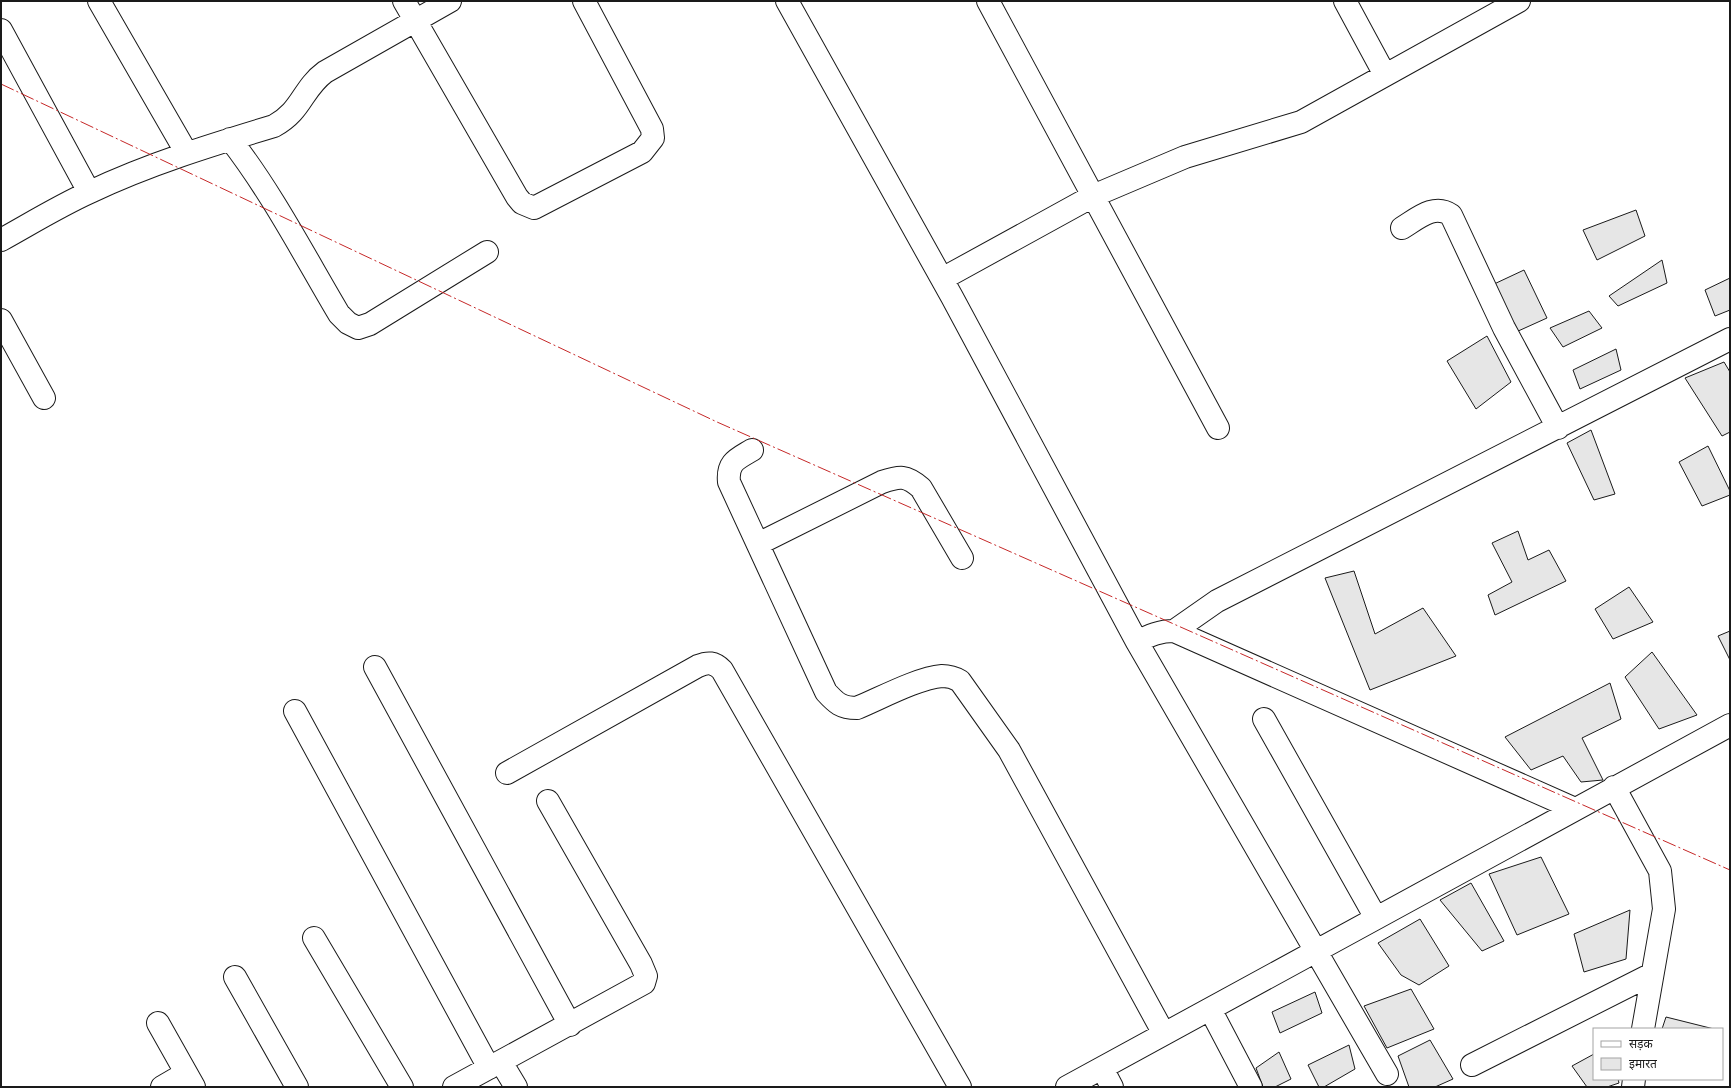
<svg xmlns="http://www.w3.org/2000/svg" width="1731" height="1088" font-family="Cabin,'Noto Sans Devanagari',sans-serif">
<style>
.building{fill:#e6e6e6;stroke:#1a1a1a}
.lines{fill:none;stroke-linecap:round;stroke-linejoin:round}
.minor-casing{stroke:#1a1a1a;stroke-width:24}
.minor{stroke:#fff;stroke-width:22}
.power{stroke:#c62828;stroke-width:1;stroke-dasharray:14 3 2 3;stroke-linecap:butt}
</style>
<rect width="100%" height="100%" fill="#fff"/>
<path class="building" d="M1636,210l9,26 -48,24 -14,-30z
M1662,260l5,23 -49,23 -9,-10z
M1524,270l23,48 -31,14 -24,-47z
M1730,278v32l-15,6 -10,-26z
M1589,311l13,17 -39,19 -13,-19z
M1487,336l24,46 -35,27 -29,-48z
M1616,349l5,21 -41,19 -7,-19z
M1724,362l6,10v60l-8,4 -37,-58z
M1591,430l24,64 -21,6 -27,-57z
M1708,446l22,45v4l-28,11 -23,-44z
M1518,531l10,29 21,-10 17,31 -71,34 -7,-20 24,-13 -20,-39z
M1354,571l21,63 48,-26 33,48 -86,34 -45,-112z
M1629,587l24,35 -40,17 -18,-30z
M1730,631v29l-12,-24z
M1652,652l45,63 -38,14 -34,-52z
M1610,683l11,36 -39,19 21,42 -22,2 -18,-26 -32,14 -26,-33z
M1541,857l28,57 -52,21 -28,-61z
M1471,883l33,58 -22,10 -42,-51z
M1630,910l-4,49 -42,13 -10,-38z
M1420,919l29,47 -30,19 -18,-10 -23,-32z
M1411,989l23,40 -47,19 -23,-42z
M1315,992l7,21 -42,20 -8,-21z
M1666,1017l48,12h-52z
M1430,1040l23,39 -18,8h-26l-11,-31z
M1349,1045l6,24 -31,18h-5l-11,-22z
M1279,1052l12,27 -16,8h-12l-7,-19z
M1594,1054v25h24l1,4 -12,4h-20l-15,-21z"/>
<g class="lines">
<defs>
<path id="minor" d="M99,1l87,151
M404,1l113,196 5,6 12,5 108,-56 11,-14 -1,-9 -68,-128
M787,1l165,296 185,345 250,432
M988,1l230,427
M1345,1l40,74
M1,30l88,162
M230,139c42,54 74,116 109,175l9,9 10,5 12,-4 117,-72
M1402,228c15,-9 32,-25 49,-13l53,113 54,100
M1,240c29,-16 58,-34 89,-48 59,-28 121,-47 184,-66 28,-15 28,-37 51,-54l125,-71
M942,279l151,-83 92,-39 116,-35 218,-121
M1,320l43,78
M752,450c-15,9 -25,12 -23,32l97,210c10,11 15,16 31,16 24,-10 61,-30 85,-32 7,0 13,2 18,5l49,69 155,284
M758,544l124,-62c18,-6 24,-7 39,6l41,70
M1174,631l43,-30 513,-262
M1137,642c13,-7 23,-11 37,-11l401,178
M375,667l195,358
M295,711l194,357
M1264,719l112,199
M507,773l191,-107c10,-4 16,-4 24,4l238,417
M1614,787l46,84 4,38 -21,120
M314,938l88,149
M235,977l62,110
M1210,1009l41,78
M158,1023l36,64
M501,1062l15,25
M1472,1065l180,-91
M1102,1068l10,19
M162,1087l24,-14
M454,1087l190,-104 2,-7 -5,-12 -93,-163
M1067,1087l663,-362
M1633,1087l1,-8"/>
</defs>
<use href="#minor" class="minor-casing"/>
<use href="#minor" class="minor"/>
<path class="power" d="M1,84l716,338 1013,448"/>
</g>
<rect width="1731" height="1088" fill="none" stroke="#1a1a1a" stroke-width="4"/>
<rect x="1593" y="1028" width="130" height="52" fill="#ffffff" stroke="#a3a3a3"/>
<rect x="1601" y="1041" width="20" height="6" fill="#ffffff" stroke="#a3a3a3"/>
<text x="1629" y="1048" font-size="12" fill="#1a1a1a">सड़क</text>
<rect x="1601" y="1058" width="20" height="12" fill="#e6e6e6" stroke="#a3a3a3"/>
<text x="1629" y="1068" font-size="12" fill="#1a1a1a">इमारत</text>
</svg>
